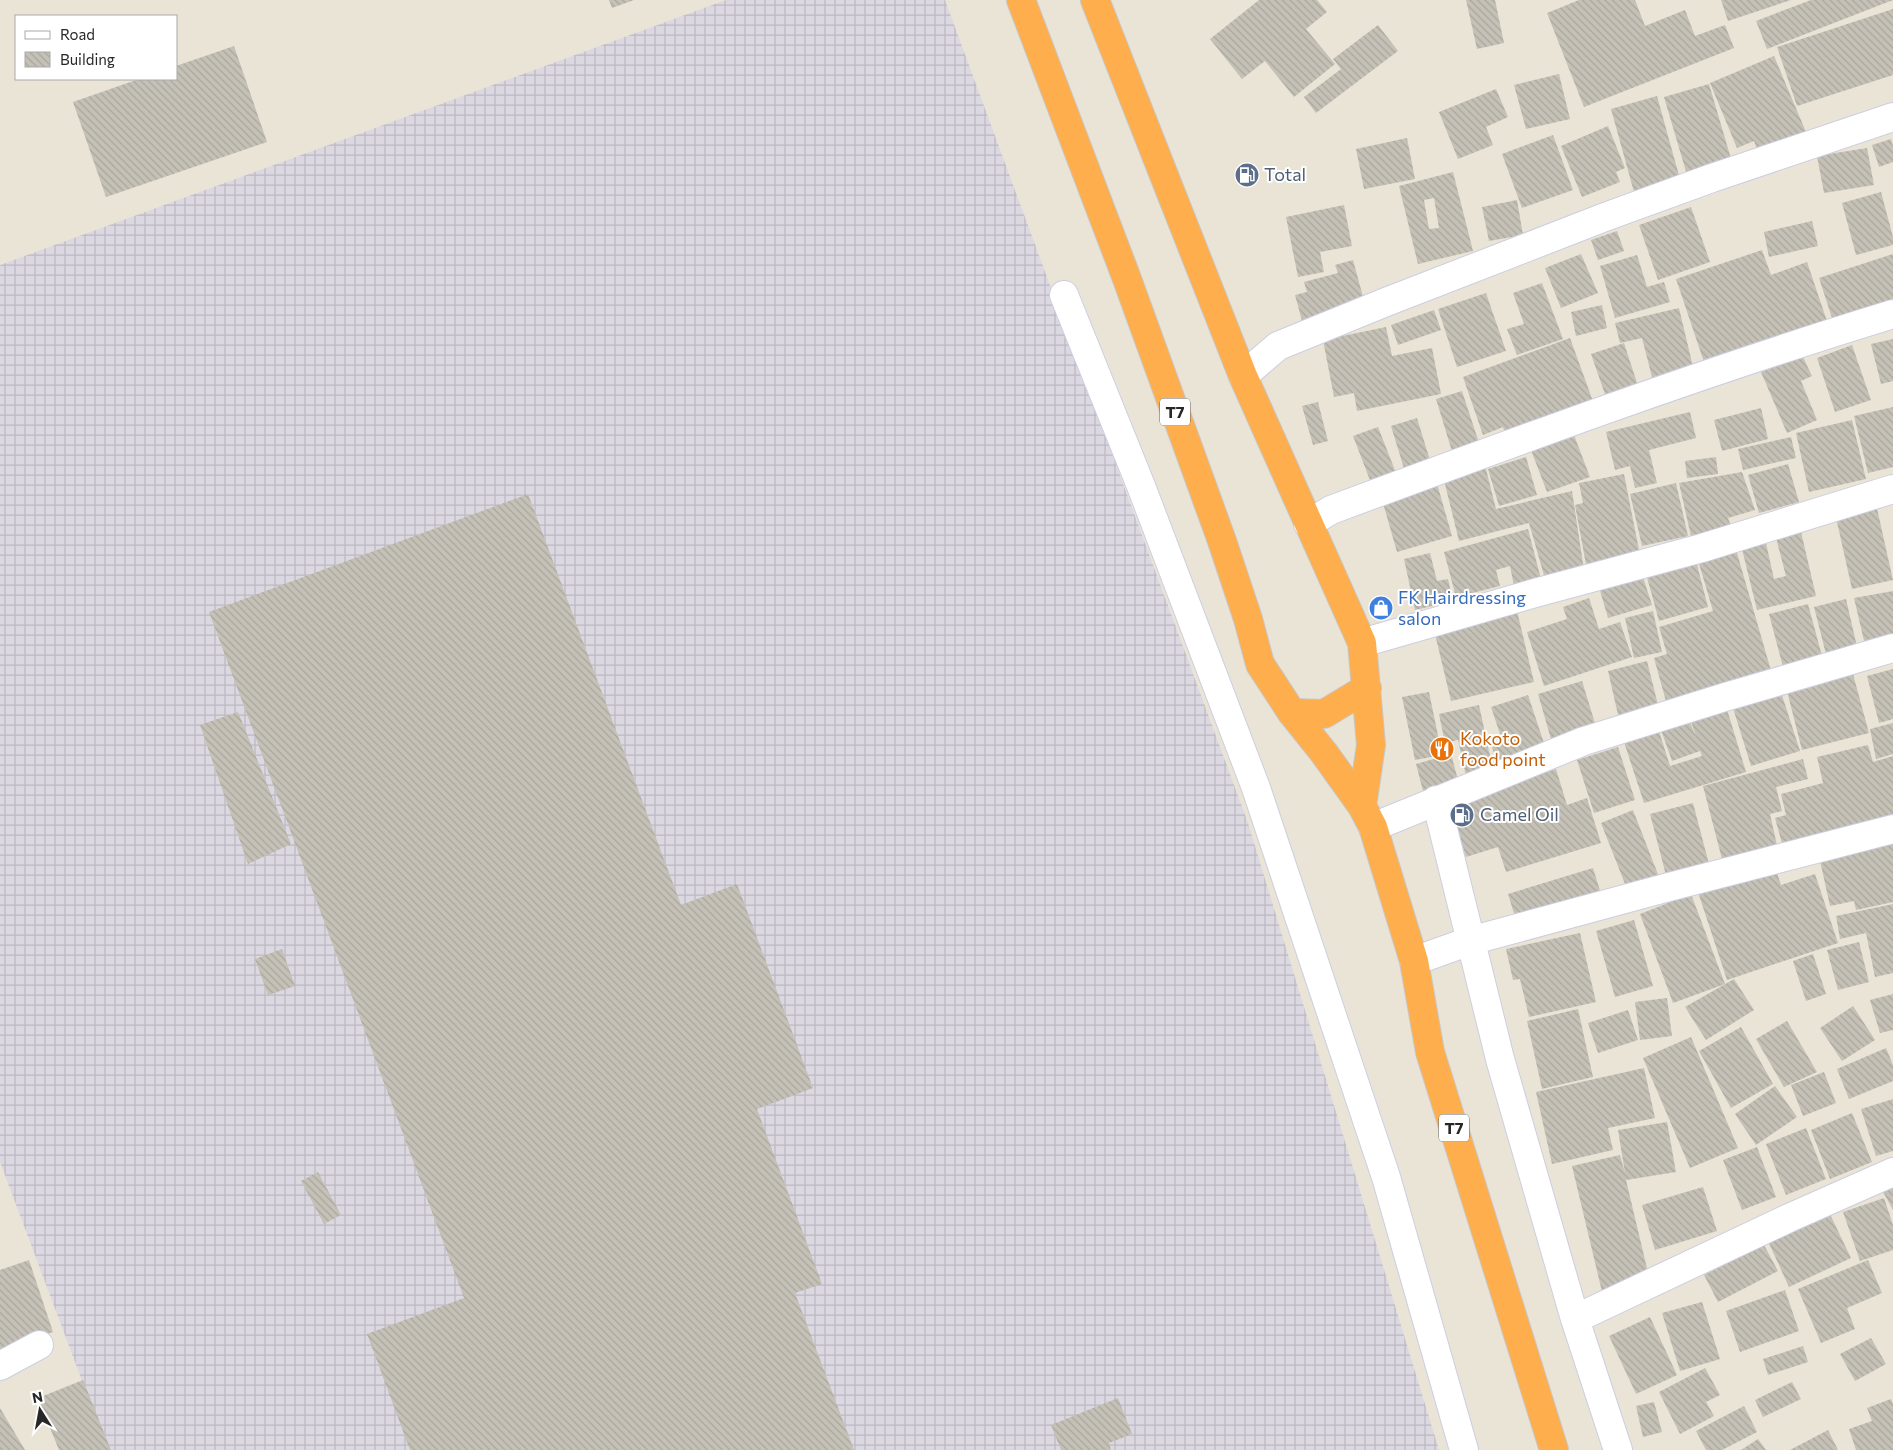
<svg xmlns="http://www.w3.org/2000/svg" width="1893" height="1450" font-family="Commissioner,sans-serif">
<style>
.industrial{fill:url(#industrial-grid)}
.building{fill:url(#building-back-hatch);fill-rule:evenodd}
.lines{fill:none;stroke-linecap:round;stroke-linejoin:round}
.minor-casing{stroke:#cccee1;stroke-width:30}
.highway-casing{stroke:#c7c7c7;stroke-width:30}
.minor{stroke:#fff;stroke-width:28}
.highway{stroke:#ffae4d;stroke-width:28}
.labels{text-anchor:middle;stroke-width:4;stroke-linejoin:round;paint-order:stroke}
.shield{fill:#fff;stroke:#686868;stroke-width:1}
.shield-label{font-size:16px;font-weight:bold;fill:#272727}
.service-label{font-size:18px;fill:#4e5e75;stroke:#fff;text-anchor:start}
.shop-label{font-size:18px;fill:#366cbe;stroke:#fff;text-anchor:start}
.food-label{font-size:18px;fill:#c56008;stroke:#fff;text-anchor:start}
</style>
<defs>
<pattern id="industrial-grid" width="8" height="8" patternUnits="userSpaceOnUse" patternTransform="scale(1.25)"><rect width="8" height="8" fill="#dcd8e2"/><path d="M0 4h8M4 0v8" fill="none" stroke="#bdb9c2"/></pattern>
<pattern id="building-back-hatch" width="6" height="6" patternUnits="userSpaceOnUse" patternTransform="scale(1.25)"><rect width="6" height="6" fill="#c5c1b7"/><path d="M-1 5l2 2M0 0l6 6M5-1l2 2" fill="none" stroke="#a9a69d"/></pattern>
</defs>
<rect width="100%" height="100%" fill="#eae4d7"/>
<path class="industrial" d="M726,0h219l303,823 191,627h-1331l-108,-288v-897z"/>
<path class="building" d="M609,0h25l-22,8z
M1259,0h58l10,12 -21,17 29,35 -41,33 -29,-36 -23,18 -32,-40z
M1466,0h29l9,43 -27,6z
M1579,0h56l10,26 40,-16 10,26 30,-11 9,23 -150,59 -37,-94z
M1721,0h70l-63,21z
M1811,0h82l-126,49 -11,-28z
M1893,9v66l-96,31 -20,-59z
M1378,25l20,26 -82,62 -12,-16 37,-28 -8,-10z
M234,46l33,96 -161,55 -33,-95 66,-23h37v-13z
M1774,56l32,76 -48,20 -4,-11 -17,7 -27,-65z
M1559,74l11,45 -44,10 -12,-44z
M1709,84l23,78 -45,13 -23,-78z
M1496,89l12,28 -22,10 7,18 -35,14 -19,-47z
M1657,96l23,83 -46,13 -23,-83z
M1608,126l17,42 -9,4 4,10 -38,15 -21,-51z
M1553,135l20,55 -51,18 -20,-54z
M1407,138l8,41 -51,10 -8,-40z
M1891,139l2,7v16l-14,5 -7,-22z
M1867,148l7,37 -50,8 -7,-37z
M1453,172l20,79 -55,13 -19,-78zM1434,198l5,30 -10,1 -5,-29z
M1881,192l12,45v8l-37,10 -14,-52z
M1517,200l6,35 -34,6 -7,-34z
M1344,205l8,41 -32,6 4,20 -26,5 -12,-60z
M1691,207l19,55 -52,18 -19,-55z
M1812,221l6,25 -49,11 -5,-25z
M1617,231l7,20 -26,9 -7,-20z
M1762,250l9,25 36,-13 21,62 -123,41 -29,-86z
M1581,254l17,39 -37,15 -16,-40z
M1893,254v45l-61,19 -13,-40z
M1637,255l10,32 17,-5 6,20 -55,16 -15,-52z
M1353,260l12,44 -63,17 -7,-26 12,-3 -3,-10 34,-9 -3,-8z
M1542,283l21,56 -46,16 -10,-26 17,-5 -11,-31z
M1486,293l20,58 -49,16 -19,-58z
M1602,305l5,23 -31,8 -5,-24z
M1679,308l15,63 -41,10 -11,-43 -22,5 -5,-20z
M1434,310l7,20 -43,15 -7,-20z
M1386,327l6,29 40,-8 9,46 -84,17 -3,-18 -20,4 -11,-57z
M1570,338l24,66 -88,32 -3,-9 -20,8 -20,-58z
M1893,339v42l-12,3 -10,-40z
M1624,343l15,46 -32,11 -16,-46z
M1852,345l19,55 -36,12 -18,-54z
M1802,355l10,21 -11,5 16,39 -30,13 -26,-61z
M1462,391l19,58 -27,9 -18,-59z
M1318,402l10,39 -15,4 -11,-39z
M1893,407v60l-25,6 -14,-57z
M1761,408l7,31 -46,12 -8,-31z
M1690,412l6,26 -47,12 8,33 -22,5 -5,-22 -15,4 -9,-38z
M1417,418l15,49 -26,8 -15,-49z
M1852,420l14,59 -57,13 -13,-59z
M1378,427l20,51 -25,10 -20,-52z
M1574,435l16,42 -43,15 -16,-42z
M1791,437l5,21 -53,12 -5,-21z
M1526,457l11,38 -38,11 -11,-37z
M1716,457l2,17 -31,4 -2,-17z
M1788,464l11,38 -40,11 -11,-38z
M1485,465l11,44 76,-18 12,79 -39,9 -16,-56 -70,18 -16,-65z
M1742,472l13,38 -27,8 4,11 -40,12 -13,-58z
M1624,474l17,86 -54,10 -12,-65 8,-2 -4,-20z
M1436,480l16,56 -55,16 -16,-56z
M1676,483l12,53 -46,10 -12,-52z
M528,494l153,411 56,-21 76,204 -56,21 65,175 -27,9 59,157h-444l-43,-116 97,-36 -255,-686z
M1876,504l17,76 -41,9 -17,-76z
M1528,529l13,50 -27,7 -4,-20 -14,4 4,16 -44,11 -12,-45z
M1801,532l15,64 -59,14 -15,-61 24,-6 8,36 12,-3 -10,-38z
M1735,546l37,128 -105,31 -13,-47 13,-4 -8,-27 54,-16 -16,-54z
M1430,553l7,28 11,-2 5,22 -38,9 -11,-51z
M1695,557l13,50 -49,14 -14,-51z
M1642,574l10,31 -44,13 -9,-31z
M1893,591v47l-28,7 -11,-47z
M1589,598l10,31 21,-7 12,35 -88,29 -17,-54 40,-13 -4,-12z
M1846,599l12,52 -31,7 -13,-51z
M1808,604l14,52 -39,11 -14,-53z
M1517,611l17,71 -83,19 -17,-71z
M1653,611l9,41 -28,6 -9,-40z
M1647,661l12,48 -40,10 -11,-48z
M1893,669v50l-14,4 -12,-47z
M1853,674l16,59 -67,17 -15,-59z
M1582,681l16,52 -45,13 -15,-52z
M1429,692l13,63 -27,5 -13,-63z
M1781,692l19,59 -49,15 -18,-58z
M1528,695l19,57 -48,16 -8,-24 11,-4 -11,-33z
M1479,705l14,65 -27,6 -8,-36 -13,3 -6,-29z
M1726,706l20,66 -102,31 -20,-61 35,-11 11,35 32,-10 -2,-5 -28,10 -11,-31 28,-10 7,17 -6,-19z
M238,712l53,132 -43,20 -48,-139z
M1893,723v31l-17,5 -6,-30z
M1868,745l5,17 20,-6v65l-110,26 -8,-29 11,-3 -5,-21 42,-11 -6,-26z
M1618,747l17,53 -41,13 -17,-53z
M1451,754l7,26 -35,11 -7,-27z
M1803,759l5,20 -32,8 6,24 -12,3 8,36 -55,13 -20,-77z
M1556,769l11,36 20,-7 14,45 -95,29 -8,-25 -32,10 -17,-54z
M1693,803l17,65 -43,11 -17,-65z
M1633,810l26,67 -32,12 -26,-66z
M1893,840v62l-37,8 -2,-9 -24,5 -11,-50z
M1774,864l7,21 34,-11 23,69 -111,37 -30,-91z
M1593,868l9,29 -85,26 -9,-29z
M1691,894l34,90 -52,19 -33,-89z
M1893,904v69l-18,4 -9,-44 -26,6 -4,-23z
M1634,920l19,66 -38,11 -19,-66z
M1580,933l16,69 -67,15 -9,-38 -7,1 -7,-31z
M1859,942l10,40 -31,8 -11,-40z
M282,949l13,37 -27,9 -13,-36z
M1813,954l13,40 -20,7 -13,-40z
M1734,979l20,31 -48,30 -21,-33z
M1893,994v36l-13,3 -10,-33z
M1667,998l5,38 -32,4 -5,-38z
M1853,1006l22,34 -33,21 -22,-33z
M1578,1009l15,68 -51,12 -15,-68z
M1628,1010l10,30 -40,13 -10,-30z
M1787,1021l30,51 -33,15 -28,-48z
M1741,1027l32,57 -42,24 -32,-57z
M1691,1037l47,111 -48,20 -47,-110z
M1886,1048l7,17v16l-44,18 -12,-30z
M1644,1068l11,50 -47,10 5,22 -61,14 -16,-72z
M1824,1072l12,31 -33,13 -12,-31z
M1775,1086l22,31 -41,28 -21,-31z
M1893,1099v52l-17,5 -15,-47z
M1852,1113l20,49 -42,17 -19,-49z
M1667,1122l9,50 -50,8 24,101 -47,15 -31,-130 48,-11 5,18 -7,-43z
M1806,1128l20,51 -40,16 -20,-51z
M1757,1147l19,50 -34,13 -19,-50z
M318,1172l23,43 -17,9 -23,-43z
M1703,1187l14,44 -62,19 -13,-45z
M1893,1187v23l-10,-18z
M1884,1198l9,27v25l-33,11 -17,-49z
M1828,1210l23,48 -62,29 -22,-48z
M1764,1245l14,26 -60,31 -14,-27z
M29,1260l24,72 -53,18v-80z
M1868,1260l14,33 -35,15 8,21 -34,14 -23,-54z
M1785,1290l14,41 -59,21 -14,-41z
M1702,1302l18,57 -40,12 -18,-58z
M1650,1317l27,58 -41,19 -27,-58z
M1871,1338l15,26 -31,17 -15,-27z
M1803,1346l5,16 -40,13 -5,-16z
M1705,1368l15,27 -14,7 8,14 -34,18 -21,-42z
M83,1380l28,70h-52l-21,-52z
M1792,1382l9,17 -38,18 -8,-17z
M1118,1398l14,36 -23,9 2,7h-50l-10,-25z
M1891,1399l2,5v46h-37l-7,-21 23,-8 -5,-13z
M1654,1402l8,30 -19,5 -7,-31z
M1744,1406l13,26 -35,18h-16l-10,-19z
M0,1408l25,42h-25z
M1828,1430l10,20h-48z
M1758,1439l8,11h-25z"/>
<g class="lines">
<defs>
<path id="minor" d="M1064,295l77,191 115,302 130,389 78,273
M1243,376l35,-30 108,-44 219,-85 107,-39 181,-61
M1308,524l23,-14c186,-69 372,-138 562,-196
M1362,643l173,-50 167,-45 191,-59
M1436,800l64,259 75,260 43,131
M1373,827l211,-86 141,-44 168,-49
M1414,961l56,-20 199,-54 224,-58
M1575,1319l214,-101 104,-46
M0,1366l39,-21"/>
<path id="highway" d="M1021,0l106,279 95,262 26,78 12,45 32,49 32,40 38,53 11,21 41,134 16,91 124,398
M1095,0l148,376 119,267 9,102 -9,61
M1292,713l32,1 43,-26"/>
</defs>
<use href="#minor" class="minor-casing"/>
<use href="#highway" class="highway-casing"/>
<use href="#minor" class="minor"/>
<use href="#highway" class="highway"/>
</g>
<defs>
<symbol id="fuel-disc" viewBox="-11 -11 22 22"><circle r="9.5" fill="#5c6f8a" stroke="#fff"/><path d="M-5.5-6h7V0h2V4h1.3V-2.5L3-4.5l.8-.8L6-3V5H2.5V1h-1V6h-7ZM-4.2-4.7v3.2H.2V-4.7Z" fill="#fff"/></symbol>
<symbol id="shop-disc" viewBox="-11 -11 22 22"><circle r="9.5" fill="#3f7fe0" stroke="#fff"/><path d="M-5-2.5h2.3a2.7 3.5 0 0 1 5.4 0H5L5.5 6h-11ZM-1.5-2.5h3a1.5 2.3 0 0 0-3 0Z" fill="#fff"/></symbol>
<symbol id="restaurant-disc" viewBox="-11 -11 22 22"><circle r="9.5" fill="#e8710a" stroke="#fff"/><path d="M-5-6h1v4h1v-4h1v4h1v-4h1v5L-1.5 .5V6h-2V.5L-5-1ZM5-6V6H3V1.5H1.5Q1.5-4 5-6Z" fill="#fff"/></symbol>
</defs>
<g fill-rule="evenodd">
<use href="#fuel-disc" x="1233" y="161" width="28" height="28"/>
<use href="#shop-disc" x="1367" y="594" width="28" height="28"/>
<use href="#restaurant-disc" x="1428" y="735" width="28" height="28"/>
<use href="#fuel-disc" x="1448" y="801" width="28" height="28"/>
</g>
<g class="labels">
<g class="shield">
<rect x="1160" y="398.5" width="30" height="27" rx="4"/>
<rect x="1439" y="1114.5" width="30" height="27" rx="4"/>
</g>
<g class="shield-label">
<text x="1175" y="418">T7</text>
<text x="1454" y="1134">T7</text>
</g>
<g class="service-label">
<text x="1264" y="181">Total</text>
<text x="1480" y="821">Camel Oil</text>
</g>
<g class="shop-label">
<text x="1398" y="604">FK Hairdressing<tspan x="1398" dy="21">salon</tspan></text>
</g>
<g class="food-label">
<text x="1460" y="745">Kokoto<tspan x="1460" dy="21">food point</tspan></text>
</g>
</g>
<rect x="15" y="15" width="162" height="65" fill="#ffffff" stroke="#a9a9a9"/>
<rect x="25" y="31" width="25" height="8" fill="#ffffff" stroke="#a9a9a9"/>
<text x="60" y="40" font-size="15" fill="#272727">Road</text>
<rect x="25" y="52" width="25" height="15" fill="url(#building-back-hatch)" stroke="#a9a9a9"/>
<text x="60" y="65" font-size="15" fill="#272727">Building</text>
<g transform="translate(40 1410) rotate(349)" stroke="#ffffff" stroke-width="4" paint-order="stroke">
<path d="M0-4L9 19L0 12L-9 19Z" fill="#272727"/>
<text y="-8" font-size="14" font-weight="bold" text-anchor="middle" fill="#272727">N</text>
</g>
</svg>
